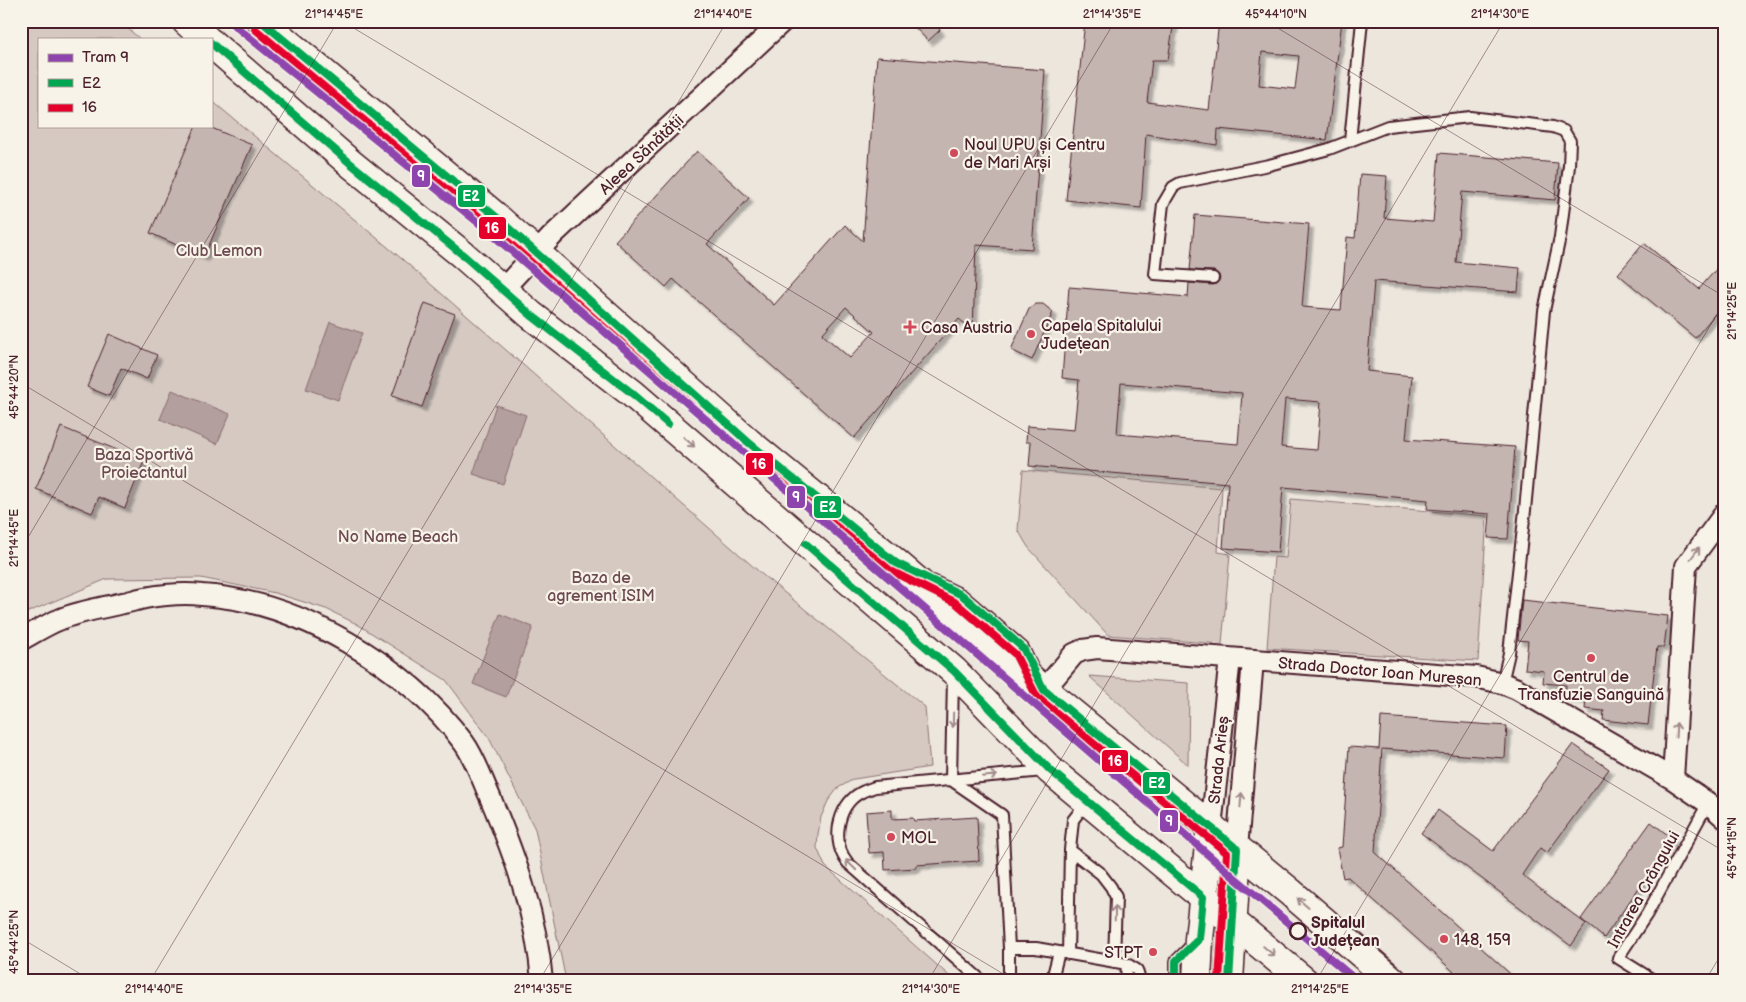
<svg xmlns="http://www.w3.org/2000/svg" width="1746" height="1002" font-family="'Balsamiq Sans',sans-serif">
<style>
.green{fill:#d5c9c2;stroke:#907476}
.water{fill:#b39f9d;stroke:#896c6f}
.building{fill:#c4b5b0;stroke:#4a1f2b;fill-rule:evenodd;filter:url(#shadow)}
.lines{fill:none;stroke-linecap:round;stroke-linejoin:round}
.lane-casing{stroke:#4a1f2b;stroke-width:14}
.street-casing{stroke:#4a1f2b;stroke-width:24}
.secondary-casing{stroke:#4a1f2b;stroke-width:31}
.primary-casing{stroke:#4a1f2b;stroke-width:31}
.lane{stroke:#f7f3e8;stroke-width:10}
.street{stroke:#f7f3e8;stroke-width:20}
.secondary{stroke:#f7f3e8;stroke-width:28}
.primary{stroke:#f7f3e8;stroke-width:28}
.bus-1-casing{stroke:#f7f3e8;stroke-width:11}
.bus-2-casing{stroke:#f7f3e8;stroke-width:11}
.bus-1{stroke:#00a651;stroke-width:8}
.bus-2{stroke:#e4002b;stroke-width:8}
.tram-1-casing{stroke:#f7f3e8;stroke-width:11}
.tram-1{stroke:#8e44ad;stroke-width:8}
.oneway{stroke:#a0898a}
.ticks{fill:none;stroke:#4a1f2b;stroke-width:1;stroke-opacity:0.45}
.poi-dot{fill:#d1495b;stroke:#f7f3e8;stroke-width:2}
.stop-dot{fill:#f7f3e8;stroke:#4a1f2b;stroke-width:2.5}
.labels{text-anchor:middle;stroke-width:4.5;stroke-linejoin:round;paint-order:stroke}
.poi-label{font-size:16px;fill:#4a1f2b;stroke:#f7f3e8;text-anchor:start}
.street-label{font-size:16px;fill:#4a1f2b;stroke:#f7f3e8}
.park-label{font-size:16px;fill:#6d4a51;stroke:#f7f3e8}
.stop-label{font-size:16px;font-weight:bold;fill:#4a1f2b;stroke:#f7f3e8;text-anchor:start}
.line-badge{stroke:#f7f3e8;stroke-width:2}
.badge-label{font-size:14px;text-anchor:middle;font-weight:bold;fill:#fff}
.neatline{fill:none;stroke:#4a1f2b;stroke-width:2}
.ticks-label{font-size:12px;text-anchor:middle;fill:#4a1f2b}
</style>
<defs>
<filter id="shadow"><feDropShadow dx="4.5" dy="4.5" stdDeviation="1" flood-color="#0004"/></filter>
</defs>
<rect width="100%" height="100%" fill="#ece6dd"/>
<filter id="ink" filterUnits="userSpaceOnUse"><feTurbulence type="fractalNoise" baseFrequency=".02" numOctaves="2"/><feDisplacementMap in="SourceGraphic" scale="10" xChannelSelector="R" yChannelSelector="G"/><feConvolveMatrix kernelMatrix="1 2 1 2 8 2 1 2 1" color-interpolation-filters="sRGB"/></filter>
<g filter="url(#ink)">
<path class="green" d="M21,21h98l21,18h-101v87h172v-26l191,159 362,317 161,131 5,60 -76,12 -16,9 -10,13 -7,16 -3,17 -1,14 8,18 130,115h-389l-31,-152 -46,-91 -43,-58 -89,-56 -31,-15 -51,-16 -74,-15 -94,1 -86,36z
M1023,470l199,18 -4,64 12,2 -8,90 -114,-9 -80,-88 -10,-17z
M1291,499l196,17 -9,145 -211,-13 7,-91 12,1z
M1089,676l100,7 -1,82z"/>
<path class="water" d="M330,322l32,11 -24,67 -32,-11z
M172,390l58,24 -13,30 -57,-25z
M496,405l30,10 -23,69 -30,-10z
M500,614l33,13 -27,70 -33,-13z"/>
<path class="building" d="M909,21h23l8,9 -12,11z
M1085,21h89l-6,39h-16l-5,42 62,8 10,-89h123l-15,119 -109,-11 -1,16 -71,-11 -5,74 -75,-8zM1262,52l37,4 -4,33 -36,-4z
M877,57l168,13 -13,179 -56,-4 -3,85 -14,-11 -105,119 -181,-159 -7,8 -51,-46 82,-90 52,47 -42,46 67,61 71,-80 18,16zM846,307l28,25 -24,26 -28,-24z
M196,126h11l45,19 -48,112 -54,-24z
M1439,153l119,10 -3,37 -93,-8 -6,70 64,6 -2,24 -144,-11 -7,90 45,5 -6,63 109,8 -7,92 -20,-1 2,-24 -63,-5 1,-9 -145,-13 -5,65 -55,-4 5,-65 -199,-17 2,-24h-5l1,-16 47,4 5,-50 -17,-2 7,-91 119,10 1,-14 24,2 3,-1 4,-5 -1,-4 -5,-4 -24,-1 5,-55 114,9 -7,83 39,3 6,-73 8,1 5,-64 27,2 -3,42 49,4zM1121,383l121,10 -4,51 -121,-10zM1285,399l36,3 -4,48 -36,-3z
M1644,243l55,46 26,-30v43l-30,36 -77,-64z
M425,303l30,11 -33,93 -30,-11z
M1036,304h7l10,8 -21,48 -21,-10 18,-41z
M109,334l48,21 -10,24 -26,-11 -12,28 -22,-9z
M61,427l83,34 -19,47 -26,-11 -7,16 -56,-24z
M1522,600l146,16 -4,31h-7l-9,78 -45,-5 1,-9 -19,-2 1,-9 -21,-2 1,-13 -23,-2 1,-12 -19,-2 3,-28 -10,-1z
M1381,717l126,9 -2,32 -123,-9 -7,103 143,129h-54l-116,-104 -5,1 -6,-30 5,-1 7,-100 30,2z
M1573,744l36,25 -62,84 -7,-5 -18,27 64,49 -15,22 -150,-113 17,-23 55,41z
M892,810v9l21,-1 1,3 63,-4 2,44 -63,4v3l-31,2 -1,-18 -15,1 -3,-41z
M1651,822l22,17 -69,99 -23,-19z"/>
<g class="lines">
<defs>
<path id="lane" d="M1350,141l12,-120
M1213,278l-58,-4 8,-70 10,-17 7,-4 89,-18 60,-16 59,-23 82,-9 83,10 11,4 6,10 -1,25 -9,71 -16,74 -19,199 -16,143 -7,30
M933,581l29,14 37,32 24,21 10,21
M953,677l-2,103 51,35 7,133v33
M1070,850l31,24 10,13 5,10 -2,65
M1009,948h27l91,16 10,6 3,11
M1068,954l2,-104 3,-30 14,-18
M1650,978l-32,-20 29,-44 61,-111
M982,981l-134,-118c-17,-20 -11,-57 12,-70 5,-3 10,-4 15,-6l169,-16
M1053,981v-6l6,-23
M1126,981l1,-17
M1176,981v-20l18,-18"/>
<path id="street" d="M502,290l52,-56 229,-213
M21,640c13,-7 26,-16 40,-21 20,-8 41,-11 62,-16 7,-1 15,-4 22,-5 17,-3 40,-5 57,-3 96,6 204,70 262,148 11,15 18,36 26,54 25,59 47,120 52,184
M1044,690l30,-36 9,-4 14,-2 379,29 26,6 15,6 156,90 35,24 17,15
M1673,779l13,-213 39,-53
M1211,827l19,-168
M1237,849l16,-189"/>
<path id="secondary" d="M1197,981l2,-42 12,-112
M1229,981l8,-132"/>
<path id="primary" d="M186,21l20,18
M261,21l234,195 253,226 148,121 148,127 246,202 103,89
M211,43l139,120 113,92 68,60 102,79 321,277 96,99 254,211"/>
</defs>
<use href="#lane" class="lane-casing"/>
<use href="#street" class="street-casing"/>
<use href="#secondary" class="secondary-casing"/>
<use href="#primary" class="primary-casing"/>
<use href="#lane" class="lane"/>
<use href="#street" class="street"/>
<use href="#secondary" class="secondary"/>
<use href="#primary" class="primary"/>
<defs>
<path id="bus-1" d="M261,21l234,195 253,226 148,121 66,32 61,53 21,42 193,159 -8,132
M211,43l139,120 113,92 68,60 102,79 35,30
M806,544l148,127 96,99 153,127 -4,42 -23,22v20"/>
<path id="bus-2" d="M255,29l233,195 254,226 149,121 65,32 59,51 22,43 190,156 -8,127"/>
</defs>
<use href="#bus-1" class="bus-1-casing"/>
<use href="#bus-2" class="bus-2-casing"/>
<use href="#bus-1" class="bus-1"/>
<use href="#bus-2" class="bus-2"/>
<defs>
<path id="tram-1" d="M229,21l256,207 750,650 122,103"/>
</defs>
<use href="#tram-1" class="tram-1-casing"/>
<use href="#tram-1" class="tram-1"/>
</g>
<defs><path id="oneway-shaft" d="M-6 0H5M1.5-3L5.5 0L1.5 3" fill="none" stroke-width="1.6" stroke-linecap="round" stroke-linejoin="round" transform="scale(1.25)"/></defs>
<g class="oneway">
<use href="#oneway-shaft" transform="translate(689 442) rotate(41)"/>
<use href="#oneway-shaft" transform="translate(1695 553) rotate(-53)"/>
<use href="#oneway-shaft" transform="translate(953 720) rotate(91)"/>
<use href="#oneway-shaft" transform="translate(1676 730) rotate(-87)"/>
<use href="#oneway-shaft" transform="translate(990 776) rotate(-6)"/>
<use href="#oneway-shaft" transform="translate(1241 800) rotate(-85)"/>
<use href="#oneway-shaft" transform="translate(851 865) rotate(-136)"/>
<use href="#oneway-shaft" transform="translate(1303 903) rotate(-139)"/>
<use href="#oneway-shaft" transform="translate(1115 913) rotate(-88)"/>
<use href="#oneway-shaft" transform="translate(1269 951) rotate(40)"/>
</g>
</g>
<path class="ticks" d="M342,21l1383,831M1266,21l459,276M21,383l994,598M21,549l317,-528M21,938l71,43M150,981l577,-960M539,981l576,-960M928,981l576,-960M1316,981l409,-680M1705,981l20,-33"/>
<g class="poi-dot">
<circle cx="954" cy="153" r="5"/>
<path d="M907.5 319.5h5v5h5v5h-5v5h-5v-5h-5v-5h5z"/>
<circle cx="1031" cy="334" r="5"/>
<circle cx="1591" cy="658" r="5"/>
<circle cx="891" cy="837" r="5"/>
<circle cx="1444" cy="939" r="5"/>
<circle cx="1153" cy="952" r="5"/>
</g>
<circle class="stop-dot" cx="1298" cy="931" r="8"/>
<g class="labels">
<g class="poi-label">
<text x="964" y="150">Noul UPU și Centru<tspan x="964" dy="18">de Mari Arși</tspan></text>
<text x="1041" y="331">Capela Spitalului<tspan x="1041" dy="18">Județean</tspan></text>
<text x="921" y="333">Casa Austria</text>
<text x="1591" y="682" text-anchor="middle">Centrul de<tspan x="1591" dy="18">Transfuzie Sanguină</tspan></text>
<text x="901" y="843">MOL</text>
<text x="1454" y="945">148, 159</text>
<text x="1143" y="958" text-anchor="end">STPT</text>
</g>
<g class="street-label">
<text transform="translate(641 154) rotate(-43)" y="6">Aleea Sănătății</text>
<text transform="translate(1380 671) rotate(5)" y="6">Strada Doctor Ioan Mureșan</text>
<text transform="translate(1218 760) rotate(-84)" y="6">Strada Arieș</text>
<text transform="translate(1643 889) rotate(-61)" y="6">Intrarea Crângului</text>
</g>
<g class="park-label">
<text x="219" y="256">Club Lemon</text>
<text x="144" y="460">Baza Sportivă<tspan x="144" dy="18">Proiectantul</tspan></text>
<text x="398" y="542">No Name Beach</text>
<text x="601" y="583">Baza de<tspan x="601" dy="18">agrement ISIM</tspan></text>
</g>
<g class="stop-label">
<text x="1311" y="928">Spitalul<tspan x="1311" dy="18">Județean</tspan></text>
</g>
</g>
<g class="line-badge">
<rect x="411" y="164" width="20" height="24" rx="5" fill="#8e44ad"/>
<rect x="457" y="184" width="29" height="24" rx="5" fill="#00a651"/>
<rect x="478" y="216" width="29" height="24" rx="5" fill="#e4002b"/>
<rect x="745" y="452" width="29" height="24" rx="5" fill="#e4002b"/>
<rect x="786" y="485" width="20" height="24" rx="5" fill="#8e44ad"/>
<rect x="813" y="495" width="29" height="24" rx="5" fill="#00a651"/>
<rect x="1101" y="749" width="28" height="24" rx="5" fill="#e4002b"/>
<rect x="1142" y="771" width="29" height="24" rx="5" fill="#00a651"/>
<rect x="1159" y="809" width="20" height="24" rx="5" fill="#8e44ad"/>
</g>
<g class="badge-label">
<text x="421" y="181">9</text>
<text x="471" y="201">E2</text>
<text x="492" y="233">16</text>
<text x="759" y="469">16</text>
<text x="796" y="502">9</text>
<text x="828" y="512">E2</text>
<text x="1115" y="766">16</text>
<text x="1157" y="788">E2</text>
<text x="1169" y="826">9</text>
</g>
<rect width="1746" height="1002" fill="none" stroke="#f7f3e8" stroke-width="55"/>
<rect x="38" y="38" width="175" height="90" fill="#f7f3e8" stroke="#b29e9c"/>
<rect x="48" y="54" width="25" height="8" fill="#8e44ad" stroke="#b29e9c"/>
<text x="82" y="62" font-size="15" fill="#4a1f2b">Tram 9</text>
<rect x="48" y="79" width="25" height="8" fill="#00a651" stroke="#b29e9c"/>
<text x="82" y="88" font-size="15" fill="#4a1f2b">E2</text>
<rect x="48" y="104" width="25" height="8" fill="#e4002b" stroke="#b29e9c"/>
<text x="82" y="112" font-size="15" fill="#4a1f2b">16</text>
<rect x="28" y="28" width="1690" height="946" class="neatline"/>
<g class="ticks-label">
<text x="334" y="18">21°14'45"E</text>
<text x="723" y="18">21°14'40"E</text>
<text x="1112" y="18">21°14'35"E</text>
<text x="1276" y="18">45°44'10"N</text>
<text x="1500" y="18">21°14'30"E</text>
<text transform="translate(1732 311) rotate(-90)" y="4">21°14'25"E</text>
<text transform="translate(14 387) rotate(-90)" y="4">45°44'20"N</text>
<text transform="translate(14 538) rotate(-90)" y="4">21°14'45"E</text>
<text transform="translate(1732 848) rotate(-90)" y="4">45°44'15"N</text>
<text transform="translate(14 942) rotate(-90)" y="4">45°44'25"N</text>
<text x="154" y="993">21°14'40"E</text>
<text x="543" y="993">21°14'35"E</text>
<text x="931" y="993">21°14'30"E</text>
<text x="1320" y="993">21°14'25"E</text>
</g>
</svg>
